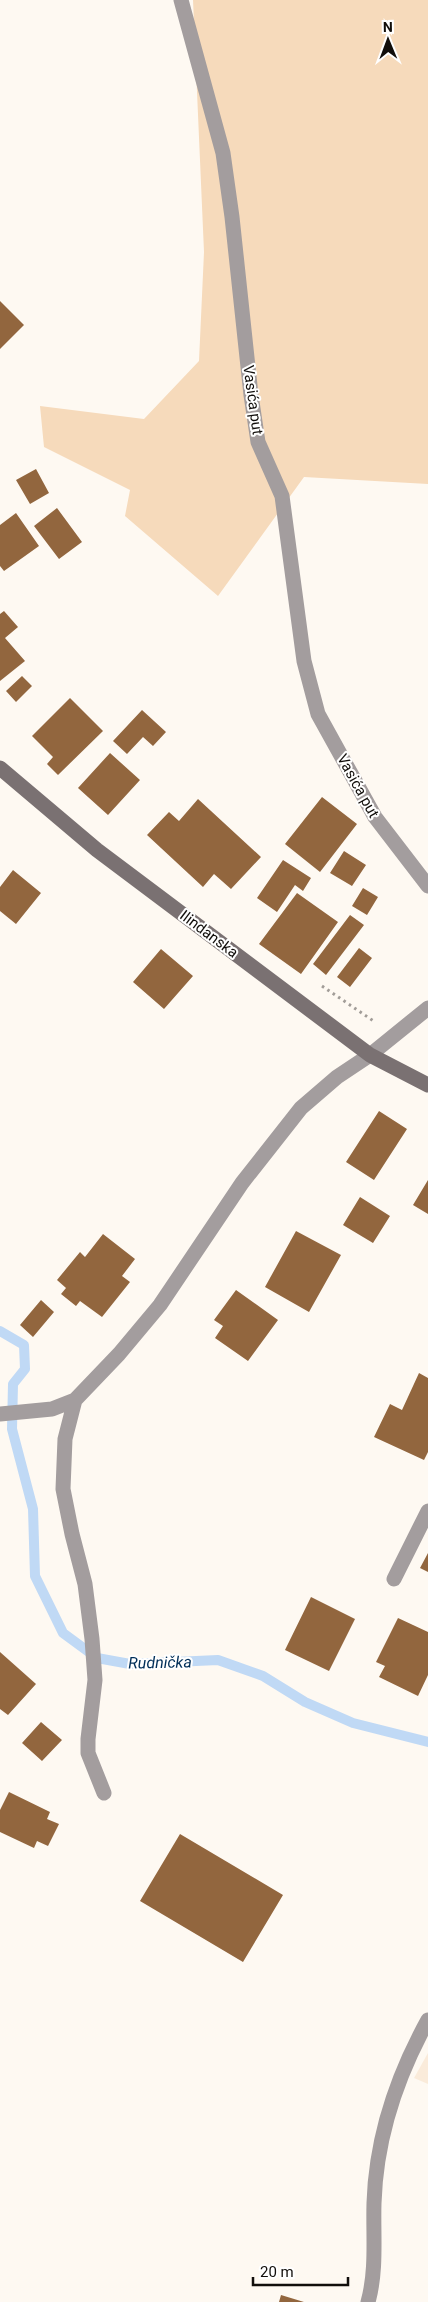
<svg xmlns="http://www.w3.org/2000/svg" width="428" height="2302" font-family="Roboto,sans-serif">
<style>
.built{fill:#faebda}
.green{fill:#f6dabb}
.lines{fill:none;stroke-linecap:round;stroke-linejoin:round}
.stream{stroke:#c0d9f5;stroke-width:10}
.building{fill:#92663e}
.path{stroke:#a29d98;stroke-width:3;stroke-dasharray:2.5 4;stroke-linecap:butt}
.street{stroke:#a39d9e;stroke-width:15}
.secondary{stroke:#7a7172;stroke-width:15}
.labels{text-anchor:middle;stroke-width:4;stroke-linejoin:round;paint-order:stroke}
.street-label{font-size:15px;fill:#110e0b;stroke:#fff}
.water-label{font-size:16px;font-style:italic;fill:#002e58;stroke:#fff}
</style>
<rect width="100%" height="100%" fill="#fef9f2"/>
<path class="built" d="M428,2053v31l-14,-6z"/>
<path class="green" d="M193,0h235v484l-124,-7 -86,119 -93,-80 5,-26 -86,-43 -4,-41 104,13 55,-58 5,-109z"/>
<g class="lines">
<path class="stream" d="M0,1331l24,14 1,24 -12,15 -1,45 21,80 2,67 28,57 34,25 33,6 88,-4 45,16 42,26 48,21 75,19"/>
</g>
<path class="building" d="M0,301l24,24 -24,24z
M36,469l13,24 -19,11 -14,-24z
M57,508l25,34 -23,17 -25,-33z
M16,513l23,33 -35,25 -4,-5v-41z
M4,611l14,16 -13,11 20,23 -25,20v-67z
M22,676l10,10 -16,16 -10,-11z
M70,698l33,33 -45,44 -11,-11 6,-7 -21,-21z
M142,710l24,22 -13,14 -10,-9 -16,17 -14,-13z
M110,753l30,27 -32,35 -30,-27z
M322,797l35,27 -37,48 -35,-28z
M198,799l63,58 -30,32 -17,-15 -11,13 -56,-52 22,-23 10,9z
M344,851l22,14 -14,21 -22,-13z
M283,860l28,18 -8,13 -8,-6 -18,27 -20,-14z
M13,870l28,23 -25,31 -16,-13v-24z
M363,888l15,9 -11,18 -15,-9z
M297,893l41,29 -37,52 -42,-30z
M350,915l14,10 -38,50 -13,-11z
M359,948l13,10 -22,29 -13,-10z
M161,949l32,27 -29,33 -31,-27z
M379,1111l28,18 -33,51 -28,-18z
M428,1180v34l-15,-9z
M360,1197l30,19 -17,27 -30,-18z
M296,1231l45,24 -32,57 -44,-25z
M103,1234l32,25 -13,17 8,6 -28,35 -22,-16 -4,5 -15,-12 5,-6 -9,-8 23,-28 5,5z
M236,1290l42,30 -30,41 -33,-23 8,-12 -9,-6z
M41,1300l13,12 -21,25 -13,-12z
M419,1373l9,5v74l-4,8 -50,-23 16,-33 12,6z
M428,1553v19l-8,-4z
M311,1597l44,22 -26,52 -44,-21z
M398,1618l30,14v43l-10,21 -39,-19 6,-11 -9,-4z
M0,1652l36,32 -28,31 -8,-6z
M41,1722l21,18 -20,21 -20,-18z
M9,1792l41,20 -3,7 12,5 -11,22 -11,-5 -3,7 -34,-16v-22z
M180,1834l103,61 -40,67 -103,-61z
M281,2295l23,7h-25z"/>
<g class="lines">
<path class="path" d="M322,986l53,36"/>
<path class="street" d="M181,0l42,153 9,64 19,178 7,47 24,54 22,165 14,53 57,103 53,69
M0,1414l52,-5 23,-9
M394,1579l34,-68
M104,1793l-16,-40v-14l7,-59 -3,-41 -7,-55 -13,-50 -9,-45 2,-50 10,-39 44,-46 41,-49 82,-122 59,-75 36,-31 33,-22 58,-47
M368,2302c9,-32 5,-67 6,-99 2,-65 23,-127 54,-183"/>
<path class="secondary" d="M0,768l97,82 273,205 58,30"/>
</g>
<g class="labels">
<g class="street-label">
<text transform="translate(253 400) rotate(82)" y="5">Vasića put</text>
<text transform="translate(358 786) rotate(61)" y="5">Vasića put</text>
<text transform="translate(209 934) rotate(37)" y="5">Ilindanska</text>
</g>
<g class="water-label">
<text transform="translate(160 1662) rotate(-1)" y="6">Rudnička</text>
</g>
</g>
<g transform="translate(388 40) rotate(359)" stroke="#ffffff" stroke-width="4" paint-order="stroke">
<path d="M0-4L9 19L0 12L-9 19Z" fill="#110e0b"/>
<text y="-8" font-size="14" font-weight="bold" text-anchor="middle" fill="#110e0b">N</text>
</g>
<path d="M253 2277v8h95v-8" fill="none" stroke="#110e0b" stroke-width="2.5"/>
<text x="260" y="2277" font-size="15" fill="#110e0b" stroke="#ffffff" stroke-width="4" paint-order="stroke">20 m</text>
</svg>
